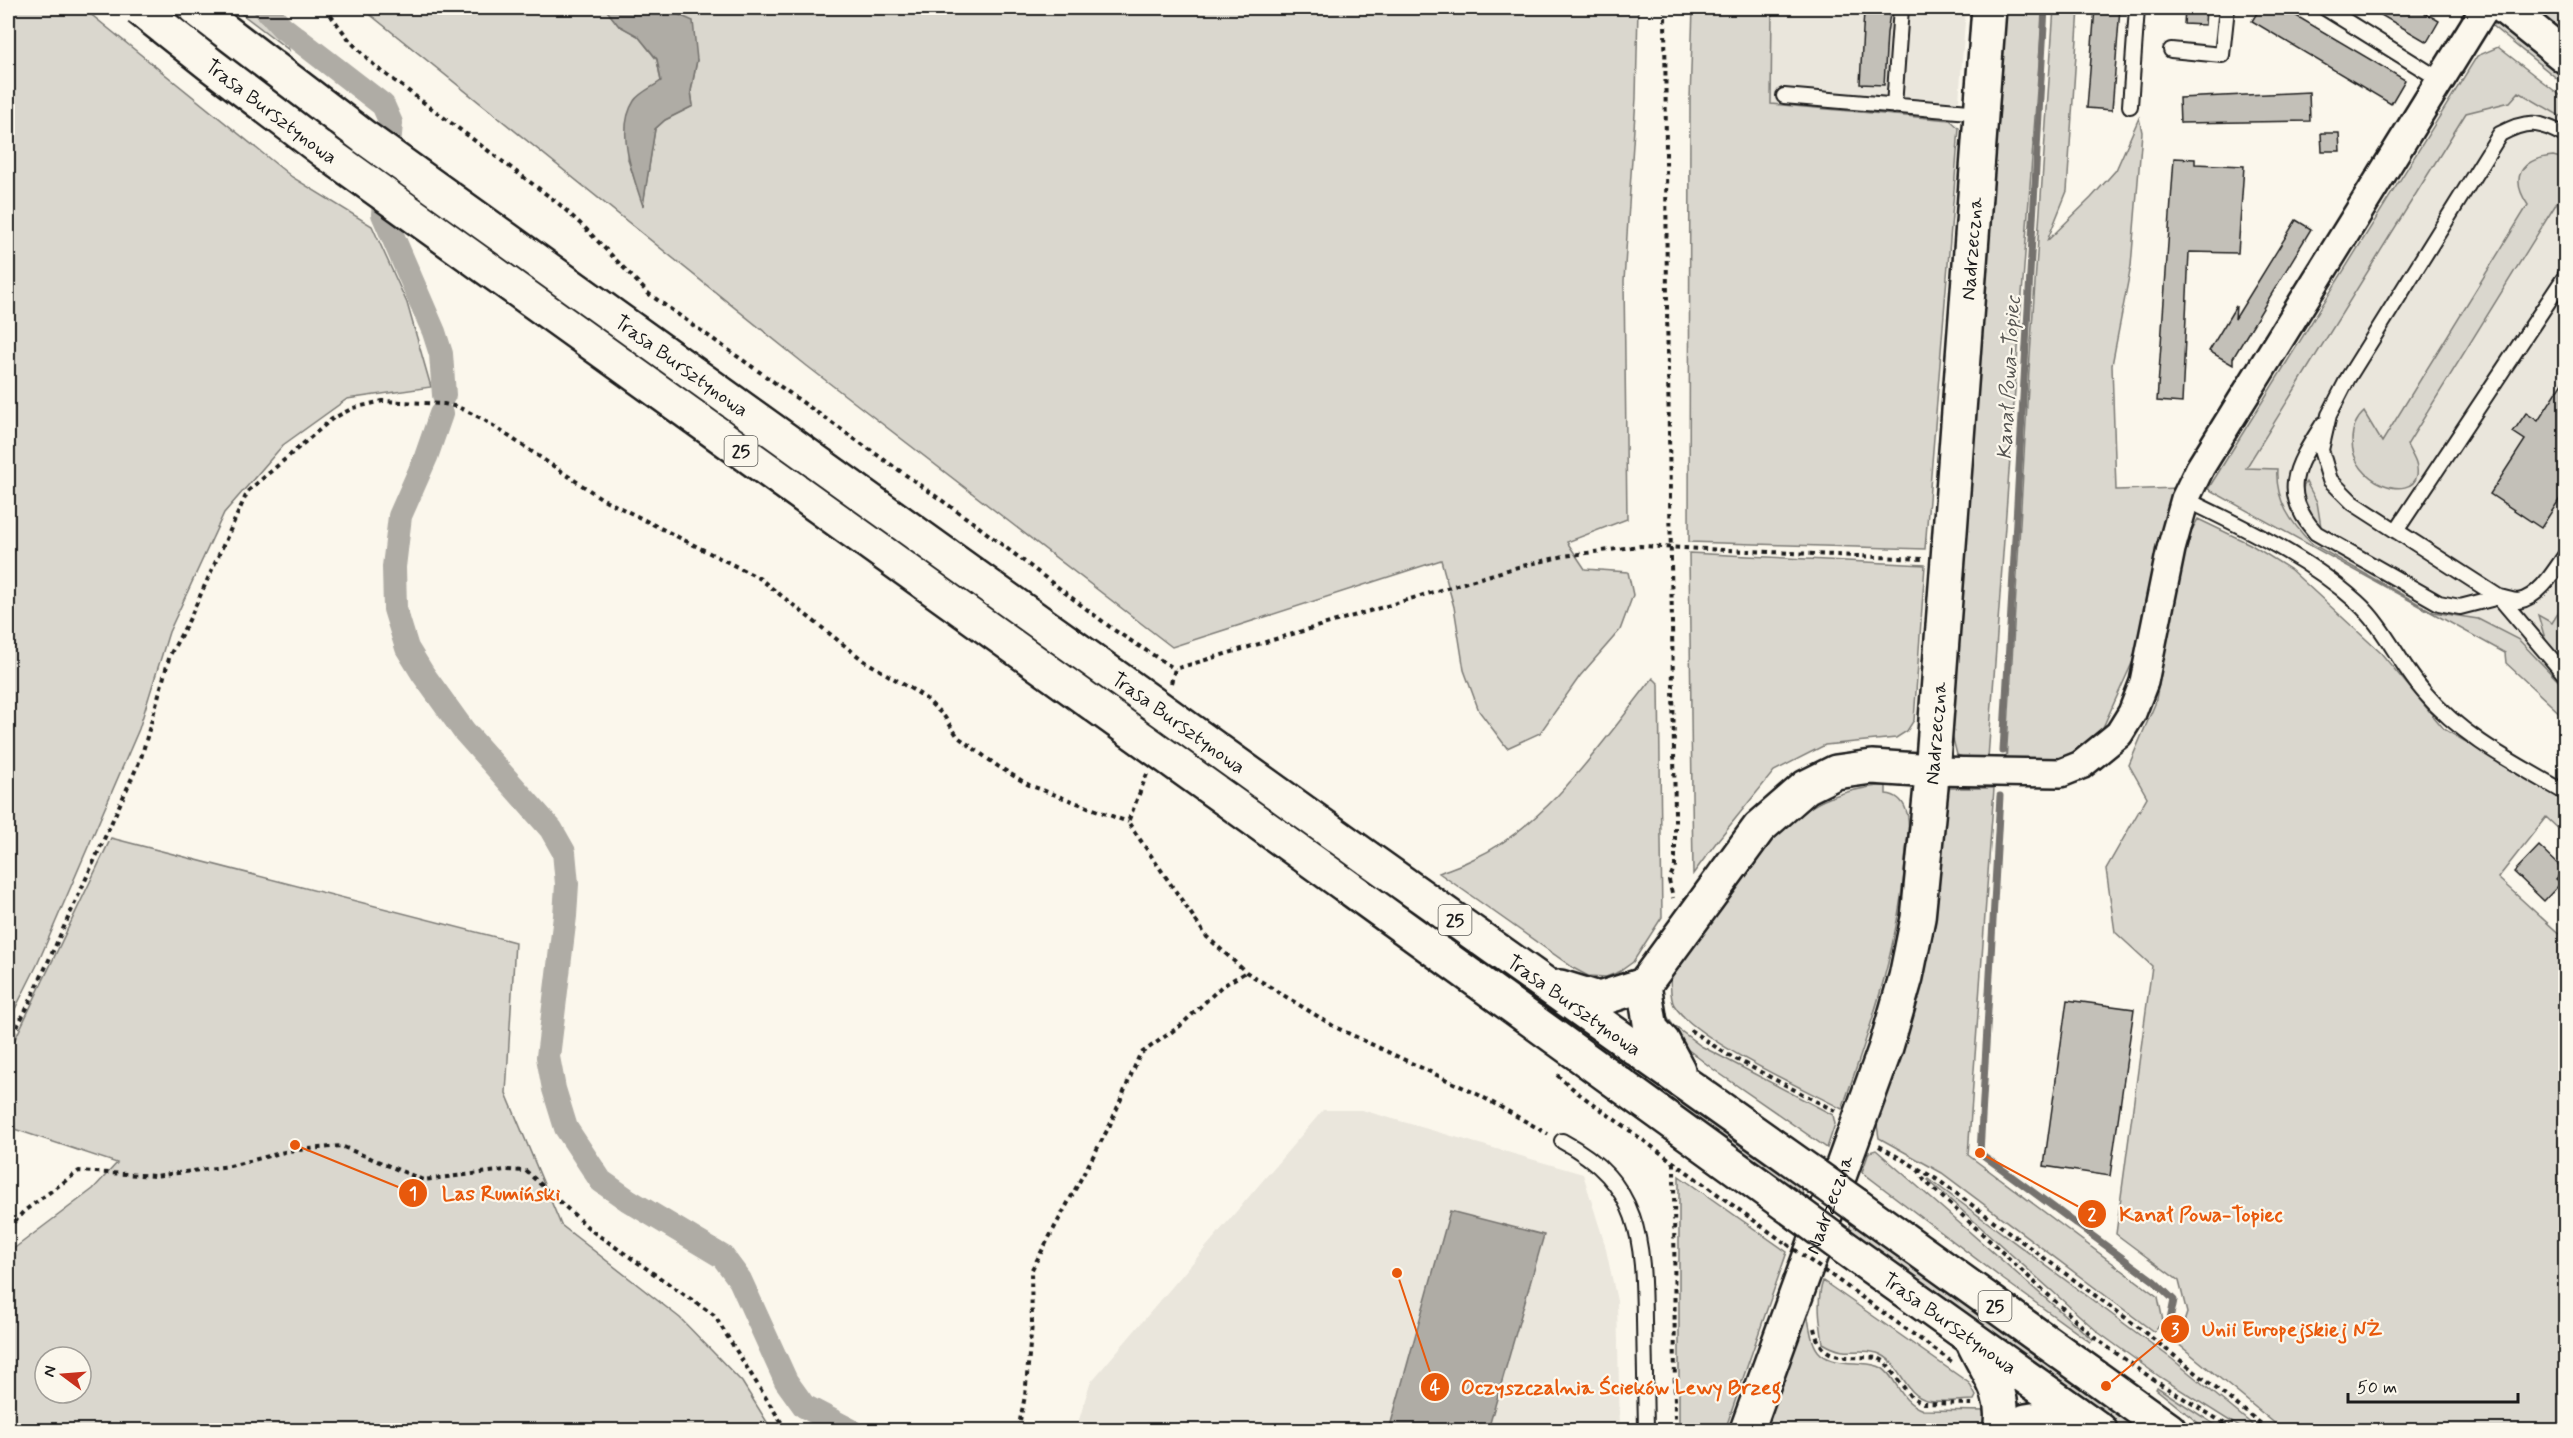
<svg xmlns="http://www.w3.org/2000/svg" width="2573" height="1438" font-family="Mynerve,sans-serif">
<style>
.built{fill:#eae6dc}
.green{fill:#dad7ce;stroke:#7b7a75;stroke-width:1.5;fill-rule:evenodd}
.water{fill:#afaca5;stroke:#74726e;stroke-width:1.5}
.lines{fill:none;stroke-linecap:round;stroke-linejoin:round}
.stream{stroke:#74726e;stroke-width:7}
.canal{stroke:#afaca5;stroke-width:24}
.building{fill:#c3c0b8;stroke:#1c1c1c;stroke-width:1.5}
.lane-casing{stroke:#1c1c1c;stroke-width:18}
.street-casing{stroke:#1c1c1c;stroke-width:32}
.secondary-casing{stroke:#1c1c1c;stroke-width:38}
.primary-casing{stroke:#1c1c1c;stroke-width:38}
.path{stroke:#1c1c1c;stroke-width:4;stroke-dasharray:4.5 4.5;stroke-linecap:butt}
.lane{stroke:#fbf7ec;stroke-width:14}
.street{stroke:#fbf7ec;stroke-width:27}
.secondary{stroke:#fbf7ec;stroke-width:33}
.primary{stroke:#fbf7ec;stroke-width:33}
.primary-bridge-casing{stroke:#1c1c1c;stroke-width:38;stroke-linecap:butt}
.path-bridge{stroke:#1c1c1c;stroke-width:4;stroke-dasharray:4.5 4.5;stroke-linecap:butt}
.primary-bridge{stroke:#fbf7ec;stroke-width:33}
.labels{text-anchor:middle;stroke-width:4.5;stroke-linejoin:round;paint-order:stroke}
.shield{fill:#fbf7ec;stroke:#5f5e5a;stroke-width:1.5}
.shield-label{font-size:18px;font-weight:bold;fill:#1c1c1c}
.street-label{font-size:20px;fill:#1c1c1c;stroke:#fbf7ec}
.water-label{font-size:21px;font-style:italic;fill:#575653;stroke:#fbf7ec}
.leader{fill:none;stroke:#e8590c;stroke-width:2}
.callout-dot{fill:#e8590c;stroke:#fbf7ec;stroke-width:2}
.mark-label{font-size:18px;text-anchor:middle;font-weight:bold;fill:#fff}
.callout-label{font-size:21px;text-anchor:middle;font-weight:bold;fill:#e8590c;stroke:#fbf7ec;stroke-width:4.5;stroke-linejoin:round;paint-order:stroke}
</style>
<rect width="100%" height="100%" fill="#fbf7ec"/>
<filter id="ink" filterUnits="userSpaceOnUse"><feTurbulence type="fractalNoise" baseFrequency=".0167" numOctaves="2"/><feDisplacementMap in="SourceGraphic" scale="12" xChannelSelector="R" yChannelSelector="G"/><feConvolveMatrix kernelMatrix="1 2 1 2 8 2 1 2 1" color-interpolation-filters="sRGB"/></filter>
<g filter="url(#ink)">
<path class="built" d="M1772,8h194l-7,93h-23l-2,18 -163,-15z
M2498,47l67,52v619l-59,-55 -1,-10 -297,-164 269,-433z
M1323,1110h39l221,64 22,71 12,56 3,129h-544l14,-47z"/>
<path class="green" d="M8,8h75l209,169 80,49 35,77 24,84 -84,12 -64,46 -59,68 -55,119 -30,97 -102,236 -29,58z
M234,8h26l25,28 4,14z
M362,8h243l13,17 20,11 19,24 4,21 -26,19 -7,60 15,44 12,-75 10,-9 28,-14 -2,-15 6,-31 -22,-47 -5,-5h968l-2,90 -12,183 3,238 -60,23 18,27 43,3 5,23 -13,35 -40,46 -40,57 -33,15 -28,-37 -15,-41 -10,-63 -13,-47 -269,87 -365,-281z
M1693,8h79l-1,96 179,16 9,8 -34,421 -236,-7 1,-442z
M2002,8h41l-55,750 -20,1 -11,-4 -5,-20z
M2054,8h25l-12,183 -20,50 44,-43 25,-28 23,-52 3,14 -11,134 -19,99 4,125 62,-2 -18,59 -27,114 -34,75 -26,28 -67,-1 23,-393z
M2527,8h38v31z
M2495,24l13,5 57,45v11l-74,-60z
M2498,47l67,52v20l-46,-27 -9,10 -44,11 -220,355 31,1c-2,31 14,54 35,75l121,68 45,7 41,21 46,48v30l-59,-55 -1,-10 -297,-164 269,-433z
M2553,156l12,3v44l-4,-7 -154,249c4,9 12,19 10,30 -5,27 -65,9 -65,-34 0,-12 3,-21 12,-29l18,30 146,-237c-19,-28 -7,-46 25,-49z
M2306,482l11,20 4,25c-12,-14 -27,-27 -15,-45z
M2198,519l52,25 40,25 91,84 63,76 111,66 10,10v30l-19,-18 -48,61 67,61v491h-282l-106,-87 10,-30 -8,-32 -63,-47 36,-268 -37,-34 -9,-63 41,-72 -18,-32 26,-61 32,-166z
M1689,553l236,12 -11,155 -7,11 -11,7 -71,7 -51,26 -56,69 -25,34z
M2565,602v63l-18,-20 -9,-30 14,8z
M1653,678l6,6 3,233 -29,45 -14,10 -13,5 -18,-1 -13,-7 -136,-96c11,-5 23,-8 34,-14 75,-34 130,-118 180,-181z
M1878,786h8v8c10,1 17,7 20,16 5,12 1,29 0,41 -6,90 -34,174 -64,258 -39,-21 -148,-70 -168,-104 -4,-7 -3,-19 -4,-27l99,-136c37,-36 57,-49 109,-56z
M1950,788h44l-26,367 190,142 5,24 -9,11 -212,-159 -63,-35 -3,-20 53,-178 10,-60 6,-82z
M111,838l404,104 -9,151 55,132 119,93 62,64 30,48h-764v-177l85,-64 24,-26 -109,-36v-73zM45,1357h36v36h-36z
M1660,1006l13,19 28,21 132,69 2,9 -8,24 -114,-79 -35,-27 -15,-16z
M1617,1058l30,16 157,112 -4,13 -159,-118z
M1876,1150l217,190 -3,2 -86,-62 -142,-108 7,-20z
M1679,1176l108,76 -62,178h-46z
M1929,1179l243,180 87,71h-15l-84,-53 -61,-44 -171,-153z
M1852,1221l292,209h-20l-276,-198z
M1823,1281l146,102 7,13 -2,4c-14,0 -32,3 -47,0 -24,-5 -26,-40 -50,-47 -22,-6 -29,5 -54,-10 -3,-21 -7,-42 0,-62z
M1806,1306c7,38 4,56 49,57 9,1 18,0 27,5 16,10 16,33 41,42l65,1 -5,19h-222z
M2157,1387l66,43h-16l-51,-41z"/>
<path class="water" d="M605,8h65l5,5 18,8 4,39 -6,31 2,15 -28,14 -10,9 -12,77c-10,-30 -28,-76 -9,-105 5,-8 19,-14 27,-20l-4,-22 -19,-23 -20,-11z
M1450,1211l94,24 -56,195h-99z"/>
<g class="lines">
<path class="stream" d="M2003,751l42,-743
M2000,796l-20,357 174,128 20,19 -4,20"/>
<path class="canal" d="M265,8l17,19 101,78 8,18 -8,91 51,118 7,22 3,41
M441,414l-15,43 -26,59 -6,51 1,42 12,39 16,26 41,57 87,98 13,23 3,32 -2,32 -17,141 6,32 12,39 35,53 27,19 95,57 17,23 46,101 18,25 46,24"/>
</g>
<path class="building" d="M2095,8h25l-8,102 -25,-2z
M2185,8h21l-1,17 -21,-1z
M2260,8h23l122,72 -14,24 -139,-83z
M2369,8h48l22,13 -12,21z
M1864,11l26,3 -3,19 -3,52 -24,-1z
M2309,92l1,29 -130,2 -1,-25z
M2321,133h18l1,18h-18z
M2174,158l21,1v5l49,2 -6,87 -49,-1 -7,151 -25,-2z
M2296,220l15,9 -66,109 -12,20v7l-24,-14 27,-45 -1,13z
M2565,379v112l-24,37 -51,-34 35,-54 -12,-8 13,-19 12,8z
M2539,846l25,24 -8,9 5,4 -17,18 -30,-29z
M2067,1000l67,9 -24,167 -66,-10z"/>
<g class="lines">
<defs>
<path id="lane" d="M2325,8l114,71
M2171,50l51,5 5,-47
M1784,96l197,17
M1894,106l7,-98
M2130,106l7,-98
M2566,136c-27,-15 -38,-17 -66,-2l-152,244 -19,37 -8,35 9,30 23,23 146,94c6,1 13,4 19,4 21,-3 37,-31 48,-47
M2323,424c-26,41 -45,67 -7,109l123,70 21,4 39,-10 67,79
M2185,499c60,29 122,58 172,103 28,25 43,63 68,91 37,44 91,71 141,100
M2396,531l170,-256
M1562,1141c79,42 81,99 82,179 1,37 1,74 2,110"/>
<path id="street" d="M1933,771l128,2 20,-8 38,-31 13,-21 12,-31 27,-133 14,-50 15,-31 285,-460"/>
<g id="secondary">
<path d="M2505,8l61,49"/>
<path id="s1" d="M1747,1430l139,-383 20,-70 12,-59 13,-131 58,-779"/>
</g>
<g id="primary">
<path id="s2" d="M1369,859l445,316"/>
<path d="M1348,887l451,327"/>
<path d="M1644,985l7,44 12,13 15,28"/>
<path d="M1560,987l39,12 45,-14 115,-157 47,-41 30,-15 36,-5 61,4"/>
<path d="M1856,1205l313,225"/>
<path id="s3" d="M1841,1245l259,185"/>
<path d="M1974,1344c15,31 33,51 26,86"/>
<path d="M2014,1430l12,-9 50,-8"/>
</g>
</defs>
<use href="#lane" class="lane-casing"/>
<use href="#street" class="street-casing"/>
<use href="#secondary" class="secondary-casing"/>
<use href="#primary" class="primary-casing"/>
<path class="path" d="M325,8l26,34 24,24 183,137 28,26 63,65 322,227 143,109 61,39
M1665,8l2,299 8,508v51l-6,14 4,18
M1171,683l4,-14 339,-101 50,-12 76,-10 282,13
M1147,774l-19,48 79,115 39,35 89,55 144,68 69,39
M1690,1030l38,25 107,56
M8,1043l19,-35 114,-250 29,-103 19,-35 59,-129 84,-72 21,-11 30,-7 61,3 14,3 25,12 118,79 158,80 104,82 60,36 21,20 14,21 41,30 30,18 99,37
M1557,1075l21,18 207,150
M1879,1146l59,34 196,144 135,106
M1674,1162l1,268
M1918,1169l6,11 172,159 61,43 78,48
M8,1229l16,-18 55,-40 76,5 75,-10 58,-15 53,-5 82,34 83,-10 20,1 66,60 122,84 72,115
M1831,1275l121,87
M1814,1328c8,37 34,27 64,30l6,3 27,36 12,6 50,1
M1018,1430l7,-34 7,-72 -1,-53 79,-146 30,-71 40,-28 41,-39 25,-15"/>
<use href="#lane" class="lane"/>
<use href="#street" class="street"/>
<use href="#secondary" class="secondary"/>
<use href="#primary" class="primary"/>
<defs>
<g id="primary-bridge">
<path id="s4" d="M139,8l72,57 113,86 1024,736"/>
<path id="s5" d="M195,8l169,129 1005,722"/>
<path d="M1814,1175l42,30"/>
<path d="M1799,1214l42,31"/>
</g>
</defs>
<use href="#primary-bridge" class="primary-bridge-casing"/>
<path class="path-bridge" d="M1787,1244l43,31"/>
<use href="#primary-bridge" class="primary-bridge"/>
</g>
</g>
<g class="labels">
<g class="shield">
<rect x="724.5" y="436" width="33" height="30" rx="4.5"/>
<rect x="1438.5" y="905" width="33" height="30" rx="4.5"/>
<rect x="1978.5" y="1291" width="33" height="30" rx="4.5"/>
</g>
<g class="shield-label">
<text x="741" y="457">25</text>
<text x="1455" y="926">25</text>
<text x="1995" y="1312">25</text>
</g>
<g class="street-label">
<text dy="7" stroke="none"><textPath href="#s4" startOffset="168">Trasa Bursztynowa</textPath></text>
<text dy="7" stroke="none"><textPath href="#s1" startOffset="1212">Nadrzeczna</textPath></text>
<text dy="7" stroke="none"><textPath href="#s5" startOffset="604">Trasa Bursztynowa</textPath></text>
<text dy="7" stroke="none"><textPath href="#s5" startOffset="1216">Trasa Bursztynowa</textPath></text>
<text dy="7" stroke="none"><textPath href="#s1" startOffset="726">Nadrzeczna</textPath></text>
<text dy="7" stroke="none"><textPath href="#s2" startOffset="252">Trasa Bursztynowa</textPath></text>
<text dy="7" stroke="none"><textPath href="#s1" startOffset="240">Nadrzeczna</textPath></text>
<text dy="7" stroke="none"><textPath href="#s3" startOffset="134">Trasa Bursztynowa</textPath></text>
</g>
<g class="water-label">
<text transform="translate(2008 378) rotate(-87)" y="7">Kanał Powa-Topiec</text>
</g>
</g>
<path class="leader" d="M295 1145L413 1193M1980 1153L2092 1214M2106 1386L2175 1329M1397 1273L1435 1387"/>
<g class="callout-dot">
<circle cx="295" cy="1145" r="6"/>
<circle cx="1980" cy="1153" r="6"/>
<circle cx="2106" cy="1386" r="6"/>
<circle cx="1397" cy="1273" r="6"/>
<circle cx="413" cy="1193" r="15"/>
<circle cx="2092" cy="1214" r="15"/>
<circle cx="2175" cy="1329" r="15"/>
<circle cx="1435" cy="1387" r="15"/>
</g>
<g class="mark-label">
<text x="413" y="1199">1</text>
<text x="2092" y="1220">2</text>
<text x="2175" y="1335">3</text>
<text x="1435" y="1393">4</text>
</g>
<g class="callout-label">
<text x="501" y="1200">Las Rumiński</text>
<text x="2201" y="1221">Kanał Powa-Topiec</text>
<text x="2292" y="1336">Unii Europejskiej NŻ</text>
<text x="1621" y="1394">Oczyszczalnia Ścieków Lewy Brzeg</text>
</g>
<rect width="2573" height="1438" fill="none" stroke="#fbf7ec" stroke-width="30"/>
<rect x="15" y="15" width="2543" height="1408" fill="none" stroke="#1c1c1c" stroke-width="2" filter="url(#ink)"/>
<g transform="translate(63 1375) rotate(286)"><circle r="28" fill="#fbf7ec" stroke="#a29f99" stroke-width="1.5"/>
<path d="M0-4.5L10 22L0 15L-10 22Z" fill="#c8321e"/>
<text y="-9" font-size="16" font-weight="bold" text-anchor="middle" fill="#1c1c1c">N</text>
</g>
<path d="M2348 1393v9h170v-9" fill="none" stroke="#1c1c1c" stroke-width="3"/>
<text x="2357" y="1393" font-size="18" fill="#1c1c1c" stroke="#fbf7ec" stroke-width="4.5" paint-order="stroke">50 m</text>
</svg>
